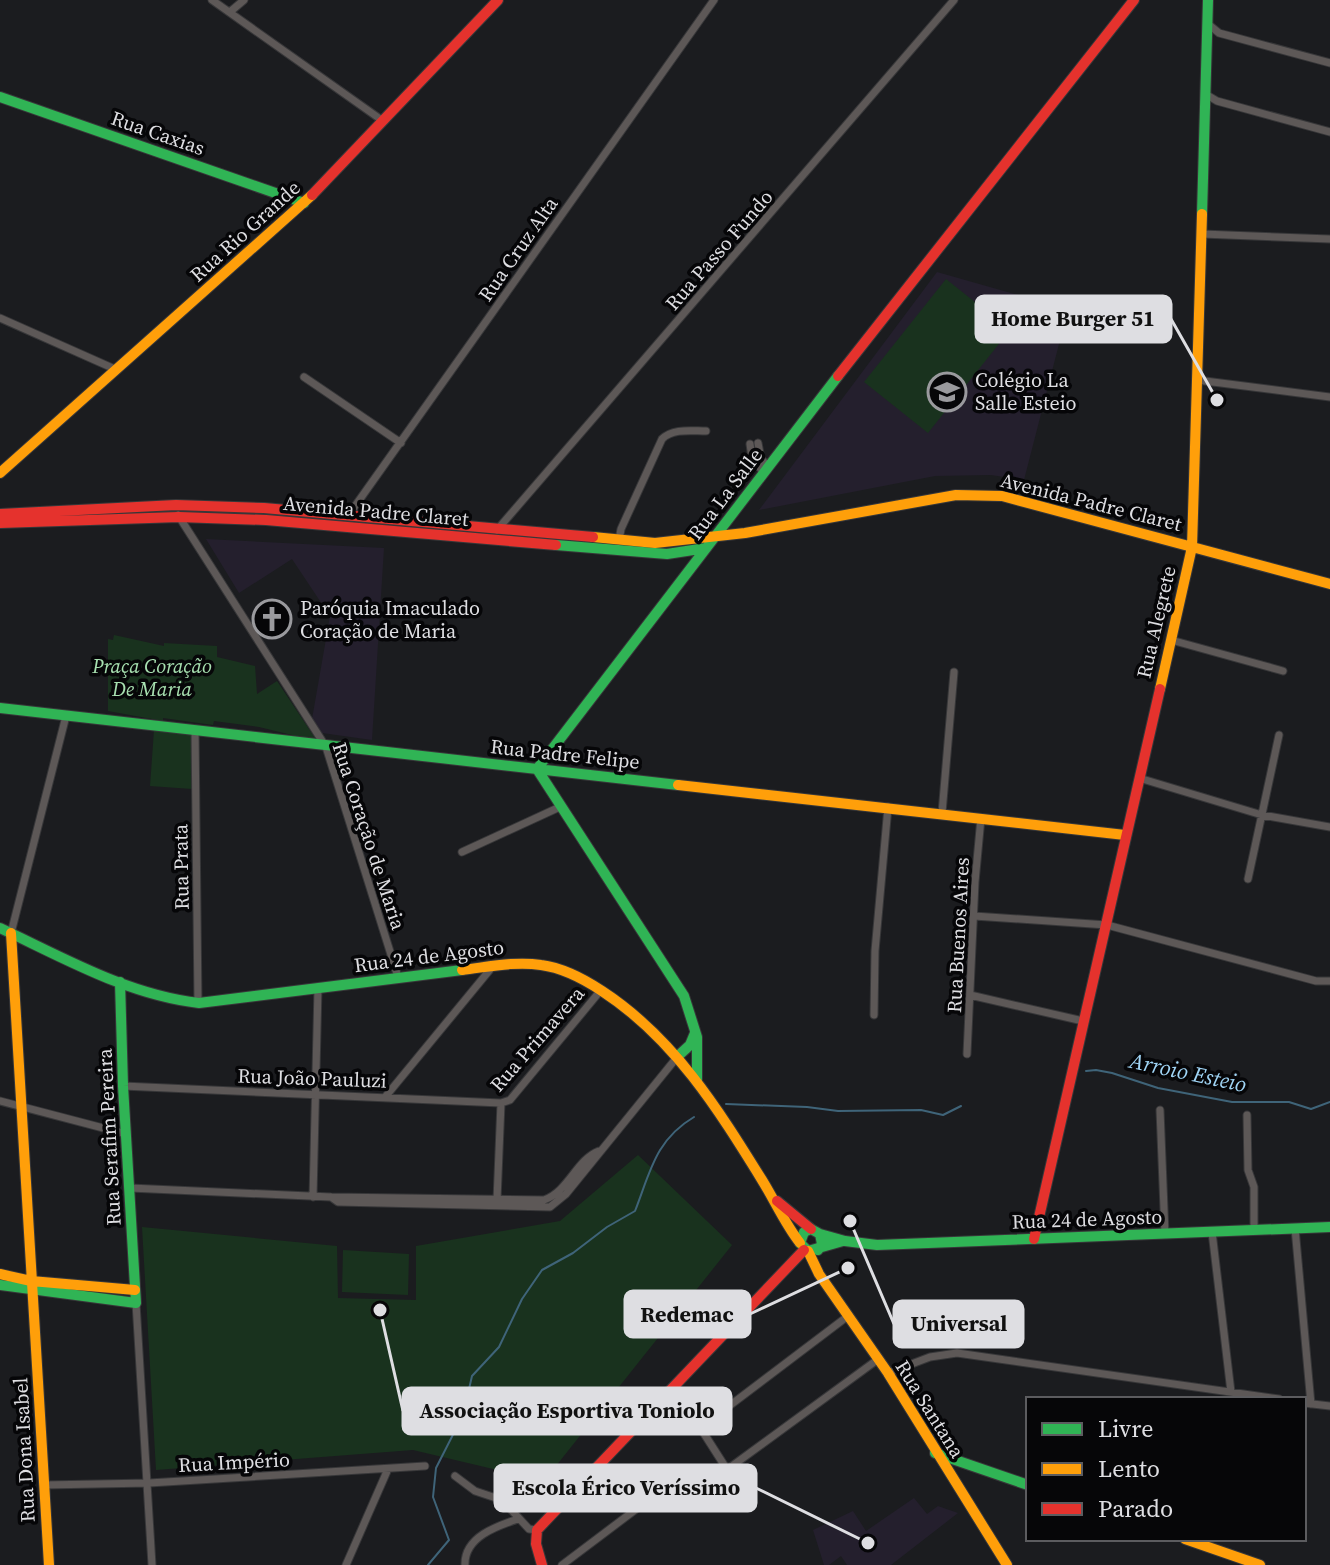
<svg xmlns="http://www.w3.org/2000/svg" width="1330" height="1565" font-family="'Source Serif 4',serif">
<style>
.education{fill:#241f2d}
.green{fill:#19321e}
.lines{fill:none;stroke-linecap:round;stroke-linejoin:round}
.stream{stroke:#3f6479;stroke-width:2}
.street-casing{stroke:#373739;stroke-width:9}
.fast-casing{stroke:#373739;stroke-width:12}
.slow-casing{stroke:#373739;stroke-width:12}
.jam-casing{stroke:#373739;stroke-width:12}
.street{stroke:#5d5857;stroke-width:7}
.fast{stroke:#30b455;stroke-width:10}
.slow{stroke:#ff9f0a;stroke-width:10}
.jam{stroke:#e5322d;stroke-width:10}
.labels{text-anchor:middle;stroke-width:7;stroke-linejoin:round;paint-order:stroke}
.street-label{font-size:20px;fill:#dedee2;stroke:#060608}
.poi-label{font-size:20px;fill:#dedee2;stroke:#060608;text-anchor:start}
.park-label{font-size:20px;font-style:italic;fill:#a7e0b0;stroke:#060608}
.water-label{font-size:22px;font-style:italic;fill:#a0d5f6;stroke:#060608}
.leader{fill:none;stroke:#dedee2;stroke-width:3}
.callout-dot{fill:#dedee2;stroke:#060608;stroke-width:3}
.callout{fill:#dedee2;stroke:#dedee2;stroke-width:3}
.callout-label{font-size:22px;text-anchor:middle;font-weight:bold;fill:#111}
</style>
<rect width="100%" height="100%" fill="#1b1c1f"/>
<path class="education" d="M937,272l131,37 -44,171 -33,-5 -56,1 -176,34z
M206,539l178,9 -12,192 -50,-7 -10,-14 18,-103 -38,-57 -53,34z
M914,1498l13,16 11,-8 20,7 -67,52h-44l-6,-9 -12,9h-5l-11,-35 40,-19 13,20z"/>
<path class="green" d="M946,279l64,51 -82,103 -64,-51z
M114,635l50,11v-3l53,3v11l38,9 2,28 20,-13 40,60 -58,-14 -45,-6 -1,4 -50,-7v3l-55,-10v-72l5,1z
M154,730l39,3 -1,56 -42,-3z
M638,1155l94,90 -188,236 -131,-31 -257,20 -14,-243 195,19 1,52 78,2v-54l144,-25z
M343,1250l66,4 -1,41 -66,-3z"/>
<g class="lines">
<path class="stream" d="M1086,1071l10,-1 16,3 46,15 74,14h57l22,7 19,-7
M726,1104l81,3 31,4 83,-1 22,5 18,-9
M428,1565l21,-25 -16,-43 3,-29 27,-53 9,-39 27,-29 23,-48 20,-29 31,-17 34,-26 28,-16c15,-38 20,-71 59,-94"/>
<defs>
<path id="street" d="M212,0l171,121
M231,11l13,-11
M1208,24l11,9 111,30
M1207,95l10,6 113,31
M1202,234l128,5
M0,318l117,52
M304,377l97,66
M1197,380l133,17
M758,443l3,16 8,8
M750,444l2,14 12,15
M178,515l148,232 72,230
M348,516l366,-516
M497,530l457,-530
M619,540l2,-11 41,-90c11,-11 29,-8 44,-8
M1171,640l112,31
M195,730l3,273
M1139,778l123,37 68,12
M942,813l12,-141
M462,852l100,-46
M1248,879l31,-144
M974,916l133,9 209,56h14
M11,933l55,-217
M970,995l113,26
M874,1015l1,-64 13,-144
M967,1054l8,-172 6,-64
M123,1086l378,17
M386,1096l107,-130
M0,1101l126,33
M1160,1110l5,124
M1247,1115l1,55 6,17v43
M130,1188l201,9 213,3c25,-9 32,-40 55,-49
M313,1197l5,-209
M331,1197l7,5 212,5 16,-13 112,-138
M497,1200l4,-97 9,-3 91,-110
M1295,1228l16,176
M1212,1232l19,160
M136,1303l16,262
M848,1316l-144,109 -1,7 23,36 6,-2 145,-106
M888,1373l42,-16 27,-4 322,46
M1304,1403l26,3
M455,1476l20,15 27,9 27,29 8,1
M44,1485l105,-2 276,-17
M346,1565l42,-96
M465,1565c-1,-28 32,-39 53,-46
M562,1565l81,-61"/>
<path id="fast" d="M0,97l304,106
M1202,214l6,-214
M556,545l111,9 39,-6
M0,708l678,77
M537,769l301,-393
M537,769l147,227 13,41v43
M0,928c64,30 128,67 199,75l263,-33
M678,1056l12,-11 5,-12
M820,1234l25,7 32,4 453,-18
M818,1250l4,-6 -2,-10 -9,-5 -7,3 -4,11 8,8 35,-10
M0,1285l136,18 -13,-217 -3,-104
M935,1453l93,32"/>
<path id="slow" d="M0,473l312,-278
M593,537l62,6 90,-10 211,-38 46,1 328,88
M1160,689l32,-142 10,-333
M678,785l447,50
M11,933l38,632
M462,970c26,-3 53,-9 79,-5 23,3 43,14 61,26 72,47 116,118 160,189 13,21 23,44 38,63
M808,1251l11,23 69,99 119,192
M0,1274l31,7 104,9
M1185,1539l75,26"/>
<path id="jam" d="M312,195l186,-195
M838,376l296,-376
M0,514l176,-9 88,3 329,29
M0,523l179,-6 87,3 290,25
M777,1201l34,28
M1034,1239l126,-550
M542,1565l-6,-21 1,-14 267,-280"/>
</defs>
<use href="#street" class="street-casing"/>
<use href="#fast" class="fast-casing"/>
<use href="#slow" class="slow-casing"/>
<use href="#jam" class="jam-casing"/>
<use href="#street" class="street"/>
<use href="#fast" class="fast"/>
<use href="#slow" class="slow"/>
<use href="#jam" class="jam"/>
</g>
<defs>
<symbol id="school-ring" viewBox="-11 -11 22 22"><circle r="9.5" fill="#060608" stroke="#9a9a9e" stroke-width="1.5"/><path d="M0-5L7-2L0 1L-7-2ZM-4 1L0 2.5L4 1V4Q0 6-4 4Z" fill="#9a9a9e"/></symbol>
<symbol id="church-ring" viewBox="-11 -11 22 22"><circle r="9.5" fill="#060608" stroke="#9a9a9e" stroke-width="1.5"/><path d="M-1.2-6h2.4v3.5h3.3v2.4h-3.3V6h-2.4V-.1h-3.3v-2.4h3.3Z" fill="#9a9a9e"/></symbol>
</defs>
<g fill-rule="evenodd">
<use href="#school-ring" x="925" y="370" width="44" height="44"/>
<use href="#church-ring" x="250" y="597" width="44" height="44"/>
</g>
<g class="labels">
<g class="street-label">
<text transform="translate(158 133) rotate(19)" y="7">Rua Caxias</text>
<text transform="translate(245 231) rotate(-42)" y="7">Rua Rio Grande</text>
<text transform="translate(518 249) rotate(-55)" y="7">Rua Cruz Alta</text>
<text transform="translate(719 250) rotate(-49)" y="7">Rua Passo Fundo</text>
<text transform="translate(725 494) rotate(-53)" y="7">Rua La Salle</text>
<text transform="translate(1091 502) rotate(14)" y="7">Avenida Padre Claret</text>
<text transform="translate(376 511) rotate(5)" y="7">Avenida Padre Claret</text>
<text transform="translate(1156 622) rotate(-77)" y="7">Rua Alegrete</text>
<text transform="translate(565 754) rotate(6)" y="7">Rua Padre Felipe</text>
<text transform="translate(369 836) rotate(72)" y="7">Rua Coração de Maria</text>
<text transform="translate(181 867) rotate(-91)" y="7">Rua Prata</text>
<text transform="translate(958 935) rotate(-87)" y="7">Rua Buenos Aires</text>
<text transform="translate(429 956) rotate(-7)" y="7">Rua 24 de Agosto</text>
<text transform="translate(537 1039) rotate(-49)" y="7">Rua Primavera</text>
<text transform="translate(312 1078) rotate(2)" y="7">Rua João Pauluzi</text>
<text transform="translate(109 1137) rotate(-93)" y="7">Rua Serafim Pereira</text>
<text transform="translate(1087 1219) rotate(-2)" y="7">Rua 24 de Agosto</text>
<text transform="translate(930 1409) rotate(58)" y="7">Rua Santana</text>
<text transform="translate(24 1450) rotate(-93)" y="7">Rua Dona Isabel</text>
<text transform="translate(234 1462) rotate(-3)" y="7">Rua Império</text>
</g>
<g class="poi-label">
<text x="975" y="387">Colégio La<tspan x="975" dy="23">Salle Esteio</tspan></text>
<text x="300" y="615">Paróquia Imaculado<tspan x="300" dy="23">Coração de Maria</tspan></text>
</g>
<g class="park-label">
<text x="152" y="673">Praça Coração<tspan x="152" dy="23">De Maria</tspan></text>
</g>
<g class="water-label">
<text transform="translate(1188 1072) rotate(12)" y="8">Arroio Esteio</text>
</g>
</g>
<path class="leader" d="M1217 400L1171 319M848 1268L750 1314M850 1221L894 1324M380 1310L403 1411M868 1543L756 1488"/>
<g class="callout-dot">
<circle cx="1217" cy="400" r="8"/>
<circle cx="848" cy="1268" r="8"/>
<circle cx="850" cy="1221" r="8"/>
<circle cx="380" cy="1310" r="8"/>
<circle cx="868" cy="1543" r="8"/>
</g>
<g class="callout">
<rect x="976" y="296" width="195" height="46" rx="8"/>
<rect x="625" y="1291" width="125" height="46" rx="8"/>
<rect x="894" y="1301" width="129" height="46" rx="8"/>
<rect x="403" y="1388" width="328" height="46" rx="8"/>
<rect x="495" y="1465" width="261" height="46" rx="8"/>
</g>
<g class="callout-label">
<text x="1073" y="326">Home Burger 51</text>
<text x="687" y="1322">Redemac</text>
<text x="959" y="1331">Universal</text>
<text x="567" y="1418">Associação Esportiva Toniolo</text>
<text x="626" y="1495">Escola Érico Veríssimo</text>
</g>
<rect x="1026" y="1397" width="280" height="144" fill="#060608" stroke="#5c5c5f" stroke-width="2"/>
<rect x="1042" y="1423" width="40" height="12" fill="#30b455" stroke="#5c5c5f" stroke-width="2"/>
<text x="1098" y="1437" font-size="24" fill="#dedee2">Livre</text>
<rect x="1042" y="1463" width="40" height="12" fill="#ff9f0a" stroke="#5c5c5f" stroke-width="2"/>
<text x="1098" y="1477" font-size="24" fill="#dedee2">Lento</text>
<rect x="1042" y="1503" width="40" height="12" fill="#e5322d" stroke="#5c5c5f" stroke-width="2"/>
<text x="1098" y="1517" font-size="24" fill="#dedee2">Parado</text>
</svg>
